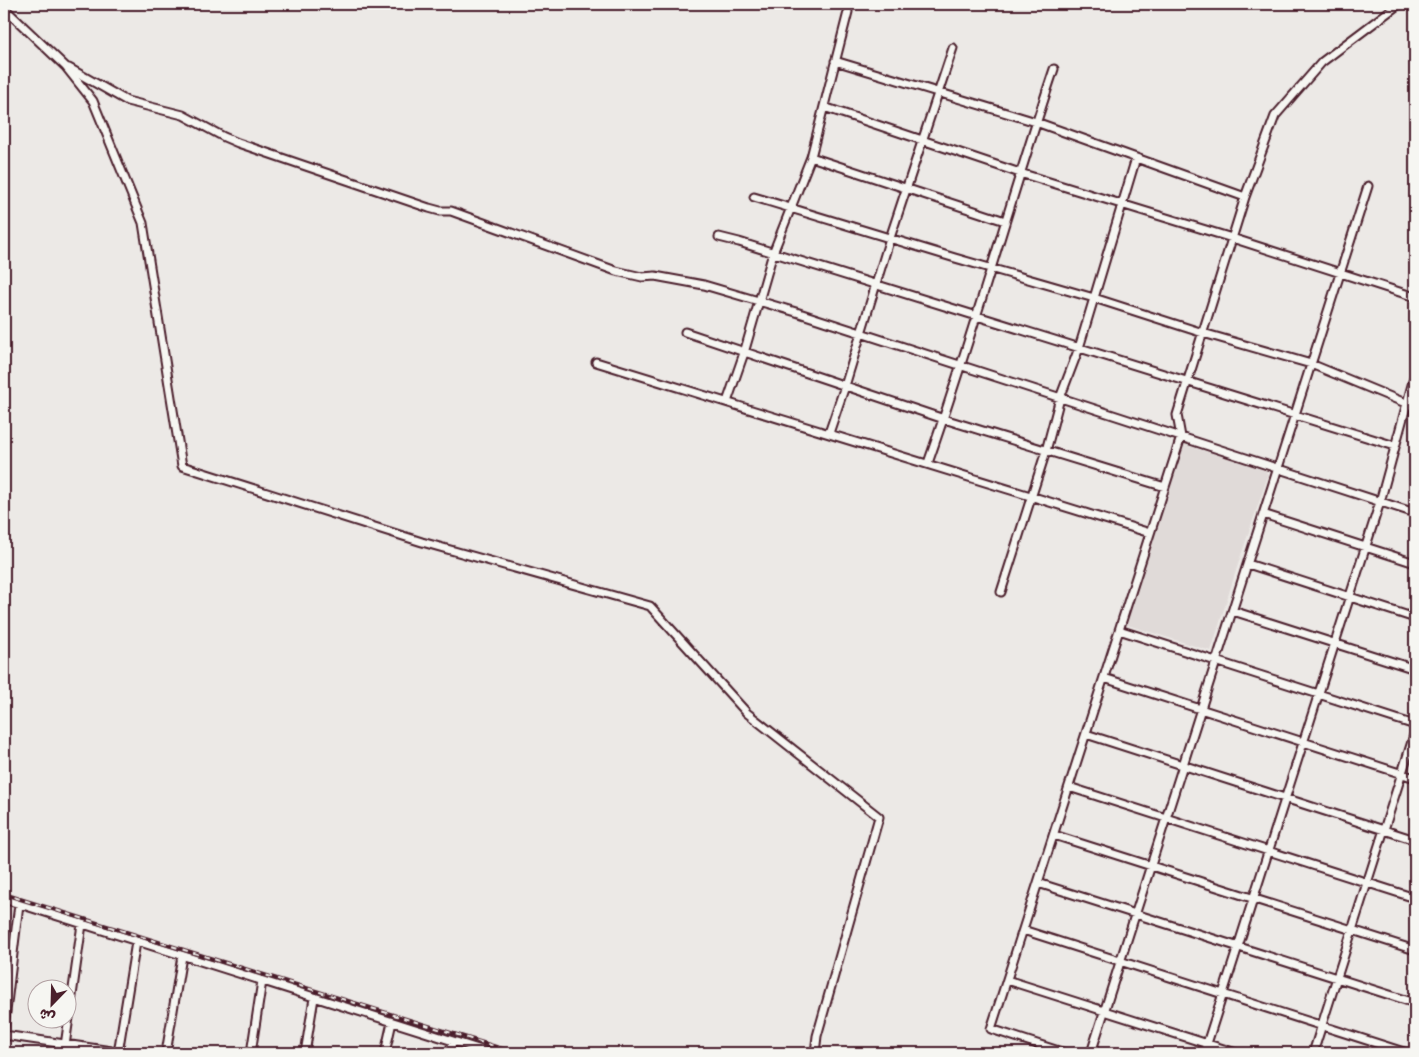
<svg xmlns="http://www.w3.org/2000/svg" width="1419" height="1057" font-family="Caveat,'Playpen Sans Arabic',sans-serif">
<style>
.built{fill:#e0dad8}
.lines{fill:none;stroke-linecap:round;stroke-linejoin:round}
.minor-casing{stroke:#4a1f2b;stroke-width:11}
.minor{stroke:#f6f6f2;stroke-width:7}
.rail-casing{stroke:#4a1f2b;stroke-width:4}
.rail{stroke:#f6f6f2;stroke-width:2;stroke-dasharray:5.5;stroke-linecap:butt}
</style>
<rect width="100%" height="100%" fill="#ece9e6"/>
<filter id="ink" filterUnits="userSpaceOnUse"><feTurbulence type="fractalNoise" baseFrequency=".02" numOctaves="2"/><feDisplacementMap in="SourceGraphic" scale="10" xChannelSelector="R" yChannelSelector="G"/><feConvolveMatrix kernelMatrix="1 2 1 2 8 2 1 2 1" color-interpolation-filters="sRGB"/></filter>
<g filter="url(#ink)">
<path class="built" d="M1182,444l79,24 5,3 2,5 -30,88 -27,87 -87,-27z"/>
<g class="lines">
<defs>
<path id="minor" d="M4,8l62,59 27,34 50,122 39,243 240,76 228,64 97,107 132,104 -62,219 -2,17
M835,61l201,61 209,75
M69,68l58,33 56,14 41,22 14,6 191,65 11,3h11l165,60 26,6 13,-1 49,9 92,27 619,201
M824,107l196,66 212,65 183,59
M811,157l194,64
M754,197l201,61 139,40 109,35 108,31 104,43
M719,237l20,5 656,204
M685,332l259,87 221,68
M596,362l554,171
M727,402l17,-49 29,-100 38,-96 37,-145
M829,433l16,-47 45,-148 63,-190
M928,463c46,-130 82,-263 126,-394
M1263,514l152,49
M1248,564l167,54
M1001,592l45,-141 14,-53 19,-50 57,-190
M1233,611l182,58
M1119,630l296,95
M1104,678l311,100
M1086,734l329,106
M1069,787l346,111
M1054,835l361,115
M1038,883l377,120
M4,899l487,154
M1023,930l384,123
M1007,980l229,73
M4,1028l15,-124
M4,1035l121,18
M64,1053l18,-129
M118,1053l18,-111
M166,1053l16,-97
M251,1053l11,-72
M305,1053l9,-55
M385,1053l7,-31
M450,1053l2,-12
M1065,1053l-74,-24 190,-592 -4,-22 68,-218 30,-81 47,-54 77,-58
M1091,1053l277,-867
M1204,1053l176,-551 35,-128
M1313,1053l102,-321"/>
</defs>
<use href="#minor" class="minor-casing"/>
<use href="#minor" class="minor"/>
<defs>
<path id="rail" d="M4,894l512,159"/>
</defs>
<use href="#rail" class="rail-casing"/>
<use href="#rail" class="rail"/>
</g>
</g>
<rect width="1419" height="1057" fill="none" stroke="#f6f6f2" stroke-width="20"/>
<rect x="10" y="10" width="1399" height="1037" fill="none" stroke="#4a1f2b" stroke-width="2" filter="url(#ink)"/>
<g transform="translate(52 1004) rotate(203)"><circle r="24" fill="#f6f6f2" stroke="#b1a0a2"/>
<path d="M0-4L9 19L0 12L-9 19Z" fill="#4a1f2b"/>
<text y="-8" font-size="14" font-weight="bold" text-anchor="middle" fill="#4a1f2b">ش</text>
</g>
</svg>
